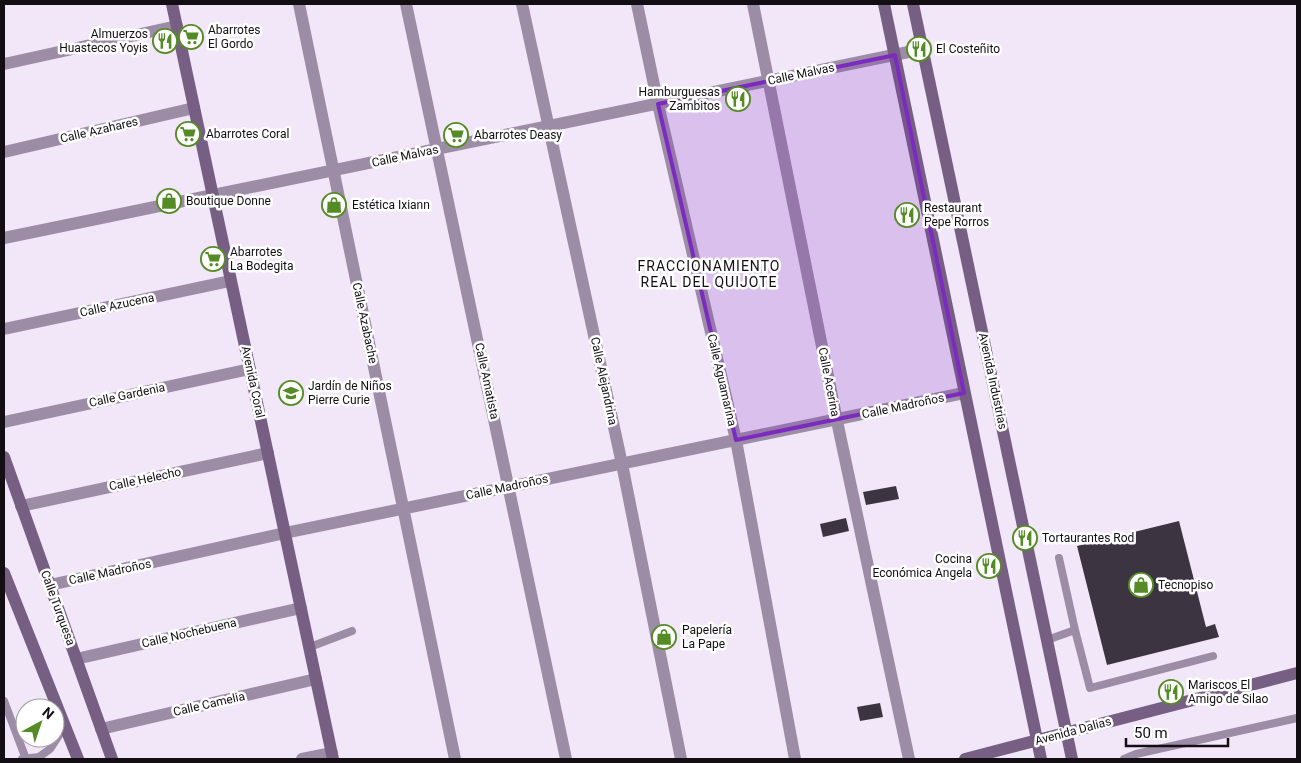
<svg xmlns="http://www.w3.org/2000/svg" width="1301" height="763" font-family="Roboto,sans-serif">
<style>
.building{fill:#3d3442}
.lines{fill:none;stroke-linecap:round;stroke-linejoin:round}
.lane{stroke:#9d8ca6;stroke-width:8}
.street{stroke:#9d8ca6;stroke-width:12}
.secondary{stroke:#775f84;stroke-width:12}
.marked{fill:#7b2cbf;fill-opacity:0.2;stroke:#7b2cbf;stroke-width:4;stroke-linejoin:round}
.labels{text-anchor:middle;stroke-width:5;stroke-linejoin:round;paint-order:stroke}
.poi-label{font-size:12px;fill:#120e14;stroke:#fff;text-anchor:start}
.street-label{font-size:12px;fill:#120e14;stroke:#fff}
.neighbourhood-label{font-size:14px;letter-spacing:1px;fill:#120e14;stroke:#fff}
</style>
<rect width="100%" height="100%" fill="#f2e6f9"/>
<path class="building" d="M896,486l3,13 -33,6 -3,-13z
M846,518l3,13 -26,6 -3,-13z
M1179,521l27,106 9,-3 4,13 -112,28 -30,-119z
M880,703l3,14 -23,4 -3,-14z"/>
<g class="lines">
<path class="lane" d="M1059,558l16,72
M1047,640l28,-10 15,58 123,-32
M310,647l42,-16
M4,701l22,58
M22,759l17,-2 11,-8 15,-23
M1124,759l12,-5 161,-36"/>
<path class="street" d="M299,4l156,755
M406,4l160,755
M522,4l100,460 59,295
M637,4l21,100 78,336 59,319
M753,4l84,417 72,338
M4,64l173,-38
M4,152l190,-44
M4,238l919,-189
M4,329l226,-48
M4,422l246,-53
M21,506l247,-53
M50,585l235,-52 679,-140
M76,659l225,-51
M101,729l215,-50
M302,759l30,-6"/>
<path class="secondary" d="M172,4l161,755
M884,4l157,755
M913,4l159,755
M4,457l108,302
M4,573l74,186
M965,759l332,-86"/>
</g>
<path class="marked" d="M895,55l69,338 -228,47 -78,-336z"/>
<defs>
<symbol id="supermarket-ring" viewBox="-11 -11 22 22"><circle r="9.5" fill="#fff" stroke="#558b25" stroke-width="1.5"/><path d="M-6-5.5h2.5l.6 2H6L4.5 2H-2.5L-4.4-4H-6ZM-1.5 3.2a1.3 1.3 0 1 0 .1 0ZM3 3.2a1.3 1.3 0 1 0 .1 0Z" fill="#558b25"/></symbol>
<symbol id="restaurant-ring" viewBox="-11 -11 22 22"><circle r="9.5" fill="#fff" stroke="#558b25" stroke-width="1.5"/><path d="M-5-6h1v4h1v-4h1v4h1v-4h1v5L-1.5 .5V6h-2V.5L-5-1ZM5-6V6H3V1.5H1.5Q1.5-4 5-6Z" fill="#558b25"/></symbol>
<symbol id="shop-ring" viewBox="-11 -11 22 22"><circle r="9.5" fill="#fff" stroke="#558b25" stroke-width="1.5"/><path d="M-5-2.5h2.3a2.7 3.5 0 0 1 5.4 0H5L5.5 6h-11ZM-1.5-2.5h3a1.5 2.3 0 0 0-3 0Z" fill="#558b25"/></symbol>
<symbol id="school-ring" viewBox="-11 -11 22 22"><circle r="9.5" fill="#fff" stroke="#558b25" stroke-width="1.5"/><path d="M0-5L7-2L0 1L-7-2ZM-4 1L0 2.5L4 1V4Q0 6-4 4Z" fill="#558b25"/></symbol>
</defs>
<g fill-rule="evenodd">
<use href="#supermarket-ring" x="177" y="23" width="28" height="28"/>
<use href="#restaurant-ring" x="151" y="27" width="28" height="28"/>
<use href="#restaurant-ring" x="905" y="35" width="28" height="28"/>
<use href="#restaurant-ring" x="724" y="85" width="28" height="28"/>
<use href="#supermarket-ring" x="174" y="120" width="28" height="28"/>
<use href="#supermarket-ring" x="442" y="121" width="28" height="28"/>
<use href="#shop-ring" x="155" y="187" width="28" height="28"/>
<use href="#shop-ring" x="320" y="191" width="28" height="28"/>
<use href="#restaurant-ring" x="893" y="201" width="28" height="28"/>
<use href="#supermarket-ring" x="199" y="245" width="28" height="28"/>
<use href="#school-ring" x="277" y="379" width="28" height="28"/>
<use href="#restaurant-ring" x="1011" y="524" width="28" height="28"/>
<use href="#restaurant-ring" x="975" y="552" width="28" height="28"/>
<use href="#shop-ring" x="1127" y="571" width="28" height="28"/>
<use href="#shop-ring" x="650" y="623" width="28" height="28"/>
<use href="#restaurant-ring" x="1157" y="678" width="28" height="28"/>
</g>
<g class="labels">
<g class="poi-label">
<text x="208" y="34">Abarrotes<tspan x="208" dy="14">El Gordo</tspan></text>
<text x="148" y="38" text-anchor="end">Almuerzos<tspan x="148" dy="14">Huastecos Yoyis</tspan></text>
<text x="936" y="53">El Costeñito</text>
<text x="720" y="96" text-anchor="end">Hamburguesas<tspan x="720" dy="14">Zambitos</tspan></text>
<text x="206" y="138">Abarrotes Coral</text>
<text x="474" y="139">Abarrotes Deasy</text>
<text x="186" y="205">Boutique Donne</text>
<text x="352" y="209">Estética Ixiann</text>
<text x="924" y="212">Restaurant<tspan x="924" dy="14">Pepe Rorros</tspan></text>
<text x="230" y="256">Abarrotes<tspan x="230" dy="14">La Bodegita</tspan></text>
<text x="308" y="390">Jardín de Niños<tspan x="308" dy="14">Pierre Curie</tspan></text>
<text x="1042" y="542">Tortaurantes Rod</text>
<text x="972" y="563" text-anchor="end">Cocina<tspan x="972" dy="14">Económica Angela</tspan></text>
<text x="1158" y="589">Tecnopiso</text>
<text x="682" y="634">Papelería<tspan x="682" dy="14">La Pape</tspan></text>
<text x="1188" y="689">Mariscos El<tspan x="1188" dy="14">Amigo de Silao</tspan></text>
</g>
<g class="street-label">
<text transform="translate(801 74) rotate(-12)" y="4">Calle Malvas</text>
<text transform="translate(99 130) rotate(-13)" y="4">Calle Azahares</text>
<text transform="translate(405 156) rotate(-12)" y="4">Calle Malvas</text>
<text transform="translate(117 305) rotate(-12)" y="4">Calle Azucena</text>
<text transform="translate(365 323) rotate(78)" y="4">Calle Azabache</text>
<text transform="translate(722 380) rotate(77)" y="4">Calle Aguamarina</text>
<text transform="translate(487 381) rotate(78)" y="4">Calle Amatista</text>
<text transform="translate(604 381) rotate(78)" y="4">Calle Alejandrina</text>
<text transform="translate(993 381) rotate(78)" y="4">Avenida Industrias</text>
<text transform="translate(253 382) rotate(78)" y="4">Avenida Coral</text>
<text transform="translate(829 382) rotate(79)" y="4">Calle Acerina</text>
<text transform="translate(127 395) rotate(-12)" y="4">Calle Gardenia</text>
<text transform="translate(903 406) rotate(-12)" y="4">Calle Madroños</text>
<text transform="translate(145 479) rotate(-12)" y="4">Calle Helecho</text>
<text transform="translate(507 487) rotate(-12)" y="4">Calle Madroños</text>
<text transform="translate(110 572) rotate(-12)" y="4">Calle Madroños</text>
<text transform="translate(58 608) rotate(70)" y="4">Calle Turquesa</text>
<text transform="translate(189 633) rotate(-13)" y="4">Calle Nochebuena</text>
<text transform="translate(209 704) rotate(-13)" y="4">Calle Camelia</text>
<text transform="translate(1073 731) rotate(-15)" y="4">Avenida Dalias</text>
</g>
<g class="neighbourhood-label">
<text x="709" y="271">FRACCIONAMIENTO<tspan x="709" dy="16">REAL DEL QUIJOTE</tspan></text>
</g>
</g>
<rect width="1301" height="763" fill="none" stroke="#120e14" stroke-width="10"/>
<g transform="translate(40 723) rotate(40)"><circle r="24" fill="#ffffff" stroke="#a09fa1"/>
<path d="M0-4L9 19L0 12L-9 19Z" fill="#558b25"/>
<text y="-8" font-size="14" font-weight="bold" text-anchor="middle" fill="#120e14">N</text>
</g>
<path d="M1126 738v8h102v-8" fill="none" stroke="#120e14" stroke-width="2.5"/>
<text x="1134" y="738" font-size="15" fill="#120e14" stroke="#ffffff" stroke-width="4" paint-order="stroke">50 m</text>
</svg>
